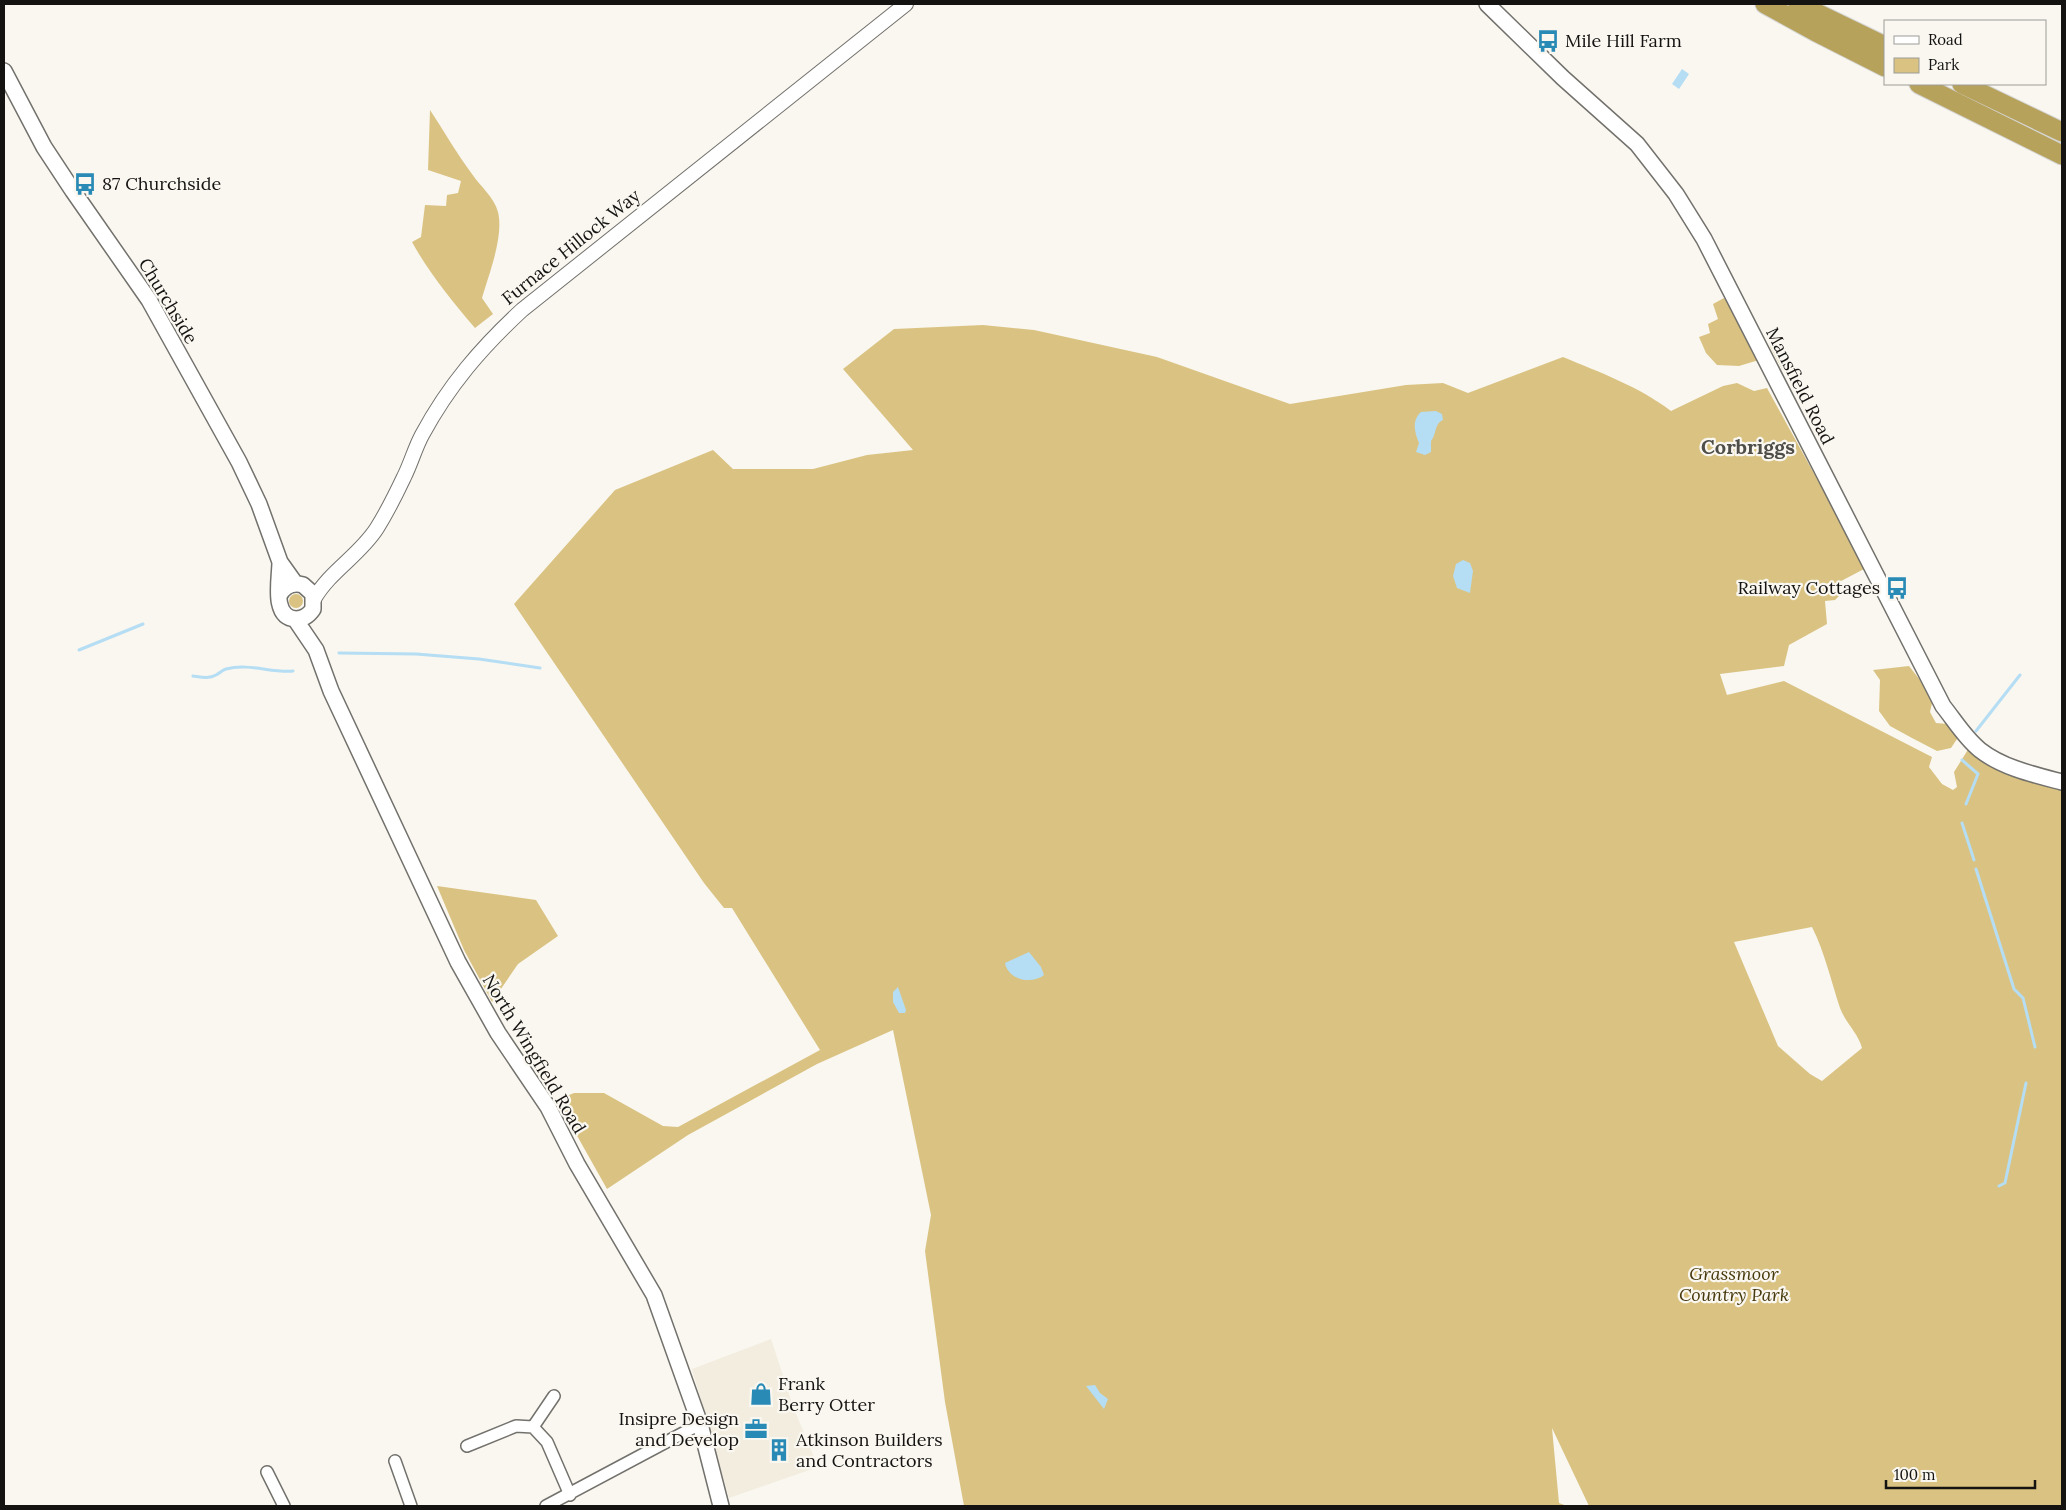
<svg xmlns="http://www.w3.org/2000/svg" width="2066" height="1510" font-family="Lora,serif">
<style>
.built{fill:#f2eddf}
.green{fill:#dac382;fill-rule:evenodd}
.water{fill:#b5ddf3}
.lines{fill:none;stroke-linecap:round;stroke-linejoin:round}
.stream{stroke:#b5ddf3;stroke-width:3}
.minor-casing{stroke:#73716c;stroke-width:14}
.tertiary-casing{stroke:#73716c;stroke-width:16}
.secondary-casing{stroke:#73716c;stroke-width:18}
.trunk-casing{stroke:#d5d5d4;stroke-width:21}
.minor{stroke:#fff;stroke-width:11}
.tertiary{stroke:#fff;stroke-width:14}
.secondary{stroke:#fff;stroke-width:15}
.trunk{stroke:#b7a25c;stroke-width:19}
.labels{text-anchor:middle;stroke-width:4.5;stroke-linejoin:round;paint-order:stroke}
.poi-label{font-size:18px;fill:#141311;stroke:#f9f7f0;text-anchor:start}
.street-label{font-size:18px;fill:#141311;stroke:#f9f7f0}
.park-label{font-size:18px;font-style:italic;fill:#47390c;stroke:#f9f7f0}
.quarter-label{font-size:20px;font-weight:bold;fill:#4f4d48;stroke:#f9f7f0}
</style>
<rect width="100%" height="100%" fill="#f9f7f0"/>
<path class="built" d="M771,1339l23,70 24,58 -89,31 -37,-129z"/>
<path class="green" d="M430,110c14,21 27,44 42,64 8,12 22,23 26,38 6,24 -9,62 -16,86l11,16 -18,14c-23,-27 -46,-55 -63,-86l9,-5 4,-32 21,1 1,-11 11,-2 3,-12 -33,-11z
M1724,298l13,16 22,46 -20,6 -22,-1 -11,-12 -7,-16 11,-4 -2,-9 10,-5 -5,-15z
M983,325l51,5 123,27 133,47 116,-19 37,-2 25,10 95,-36c36,15 77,30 108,54l52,-25 14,-3 17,8 13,-3 78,142 19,39 -40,21v2l16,-3 2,4 -7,7 -10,1 2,23 -38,21 -5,21 -64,8 7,21 57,-14 148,76 -3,10 13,17 11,6 4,-3 -3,-15 15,-24 93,41v717h-473l-37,-78 7,75 8,3h-603l-19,-104 -20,-151 6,-36 -38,-185 -76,34 -129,71 -81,54 -50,-89 17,-7h30l59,33 15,1 142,-77 -88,-142h-8l-20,-25 -190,-279 101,-114 98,-40 20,19h80l54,-14 46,-5 -70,-81 51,-40zM1812,927c13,26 19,54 28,81 5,14 18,25 22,40l-40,33 -12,-7 -32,-28 -44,-104z
M1775,342l9,5 1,15 -3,7 -12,-23z
M289 601a7 7 0 1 1 14 0a7 7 0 1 1-14 0Z
M1909,666l11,14 12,23 -2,9 6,11 12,1 11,12 -8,12 -14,3 -25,-13 -22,-12 -11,-15 1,-31 -7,-10z
M437,886l99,14 22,36 -40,28 -26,38 -28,-52z"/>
<path class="water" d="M1682,69l7,5 -10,15 -7,-5z
M1436,411l6,3 1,6c-9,4 -6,14 -12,21v11l-6,3 -9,-3 3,-9c-4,-10 -8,-22 2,-31z
M1463,560l7,3 3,8 -3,22 -13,-5 -4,-12 3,-12z
M1029,952l12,15 3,8c-12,10 -36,5 -39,-12z
M898,987l8,23 -1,3h-6l-6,-11v-10z
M1095,1385l5,8 8,6 -4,10 -18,-23z"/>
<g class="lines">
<path class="stream" d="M79,650l64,-26
M339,653l77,1 63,5 61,9
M193,676c8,1 16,3 23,-1 4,-2 6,-5 10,-6 23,-6 45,4 67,2
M1976,731l44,-56
M1962,760l16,14 -12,30
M1962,823l12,37
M1976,869l38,120 9,9 12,49
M1999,1186l6,-3 21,-100"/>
<defs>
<path id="minor" d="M533,1427l21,-31
M467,1446l49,-20 17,1 14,15 23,53
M395,1461l16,45
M267,1472l17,34
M546,1506l154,-82"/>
<path id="tertiary" d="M314,599c16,-28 46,-44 63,-71 10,-16 19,-34 27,-51 7,-14 11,-29 18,-42 27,-50 59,-87 100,-125l384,-306"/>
<path id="secondary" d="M1487,4l76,74 74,66 39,50 28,45 239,467c12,15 22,32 37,44 23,18 55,25 82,32
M4,71l40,76 29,44 76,109 90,162 20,42 21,58 15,21
M279,596c5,-10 13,-14 24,-11l10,9v15c-4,6 -9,10 -17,10 -25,-1 -16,-40 -16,-57
M295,619l21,31 15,41 127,271 40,71 50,74 29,57 77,131 46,129 21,82"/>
<path id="trunk" d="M1765,4l51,28 69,35
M1798,4l87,42
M1919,84l143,71
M1962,84l100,48"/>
</defs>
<use href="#minor" class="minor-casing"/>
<use href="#tertiary" class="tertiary-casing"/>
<use href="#secondary" class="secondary-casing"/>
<use href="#trunk" class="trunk-casing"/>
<use href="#minor" class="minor"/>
<use href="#tertiary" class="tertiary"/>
<use href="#secondary" class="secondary"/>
<use href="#trunk" class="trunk"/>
</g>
<defs>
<symbol id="bus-bare" viewBox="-9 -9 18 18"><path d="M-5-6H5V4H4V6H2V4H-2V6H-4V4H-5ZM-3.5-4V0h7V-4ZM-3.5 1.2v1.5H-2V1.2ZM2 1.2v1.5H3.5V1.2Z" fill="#288ab5" stroke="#f9f7f0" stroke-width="2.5" paint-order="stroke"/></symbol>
<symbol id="shop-bare" viewBox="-9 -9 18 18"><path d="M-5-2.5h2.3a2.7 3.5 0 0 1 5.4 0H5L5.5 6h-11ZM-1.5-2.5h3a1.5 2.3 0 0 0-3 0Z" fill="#288ab5" stroke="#f9f7f0" stroke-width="2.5" paint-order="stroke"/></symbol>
<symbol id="office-bare" viewBox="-9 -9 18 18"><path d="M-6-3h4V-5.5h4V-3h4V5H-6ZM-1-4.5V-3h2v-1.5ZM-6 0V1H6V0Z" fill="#288ab5" stroke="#f9f7f0" stroke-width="2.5" paint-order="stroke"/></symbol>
<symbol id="building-bare" viewBox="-9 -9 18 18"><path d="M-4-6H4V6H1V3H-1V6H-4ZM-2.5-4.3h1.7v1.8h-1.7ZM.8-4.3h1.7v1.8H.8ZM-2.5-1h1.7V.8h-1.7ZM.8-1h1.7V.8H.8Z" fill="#288ab5" stroke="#f9f7f0" stroke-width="2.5" paint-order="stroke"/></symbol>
</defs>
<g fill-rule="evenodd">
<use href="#bus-bare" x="1532" y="25" width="32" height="32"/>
<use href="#bus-bare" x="69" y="168" width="32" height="32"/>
<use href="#bus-bare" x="1881" y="572" width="32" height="32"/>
<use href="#shop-bare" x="745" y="1378" width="32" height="32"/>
<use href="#office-bare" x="740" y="1413" width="32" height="32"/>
<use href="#building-bare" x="763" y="1434" width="32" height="32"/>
</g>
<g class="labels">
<g class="poi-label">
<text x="1565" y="47">Mile Hill Farm</text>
<text x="102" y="190">87 Churchside</text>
<text x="1880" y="594" text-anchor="end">Railway Cottages</text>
<text x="778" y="1390">Frank<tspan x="778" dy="21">Berry Otter</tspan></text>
<text x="739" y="1425" text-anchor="end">Insipre Design<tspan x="739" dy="21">and Develop</tspan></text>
<text x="796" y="1446">Atkinson Builders<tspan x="796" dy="21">and Contractors</tspan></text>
</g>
<g class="street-label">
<text transform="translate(571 247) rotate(-39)" y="6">Furnace Hillock Way</text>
<text transform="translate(168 301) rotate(59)" y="6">Churchside</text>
<text transform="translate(1800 386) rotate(63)" y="6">Mansfield Road</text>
<text transform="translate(534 1054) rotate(59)" y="6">North Wingfield Road</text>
</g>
<g class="park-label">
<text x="1734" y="1280">Grassmoor<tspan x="1734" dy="21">Country Park</tspan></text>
</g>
<g class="quarter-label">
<text x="1748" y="454">Corbriggs</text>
</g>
</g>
<rect width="2066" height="1510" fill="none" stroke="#141311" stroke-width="10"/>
<rect x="1884" y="20" width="162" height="65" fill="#f9f7f0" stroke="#9d9c97"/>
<rect x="1894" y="36" width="25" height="8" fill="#ffffff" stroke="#9d9c97"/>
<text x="1928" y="45" font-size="15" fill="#141311">Road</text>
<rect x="1894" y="58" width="25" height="15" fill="#dac382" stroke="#9d9c97"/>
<text x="1928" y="70" font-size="15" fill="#141311">Park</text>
<path d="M1886 1480v8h149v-8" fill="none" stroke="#141311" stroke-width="2.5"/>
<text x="1894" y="1480" font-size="15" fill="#141311" stroke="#f9f7f0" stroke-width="4" paint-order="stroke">100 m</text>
</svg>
